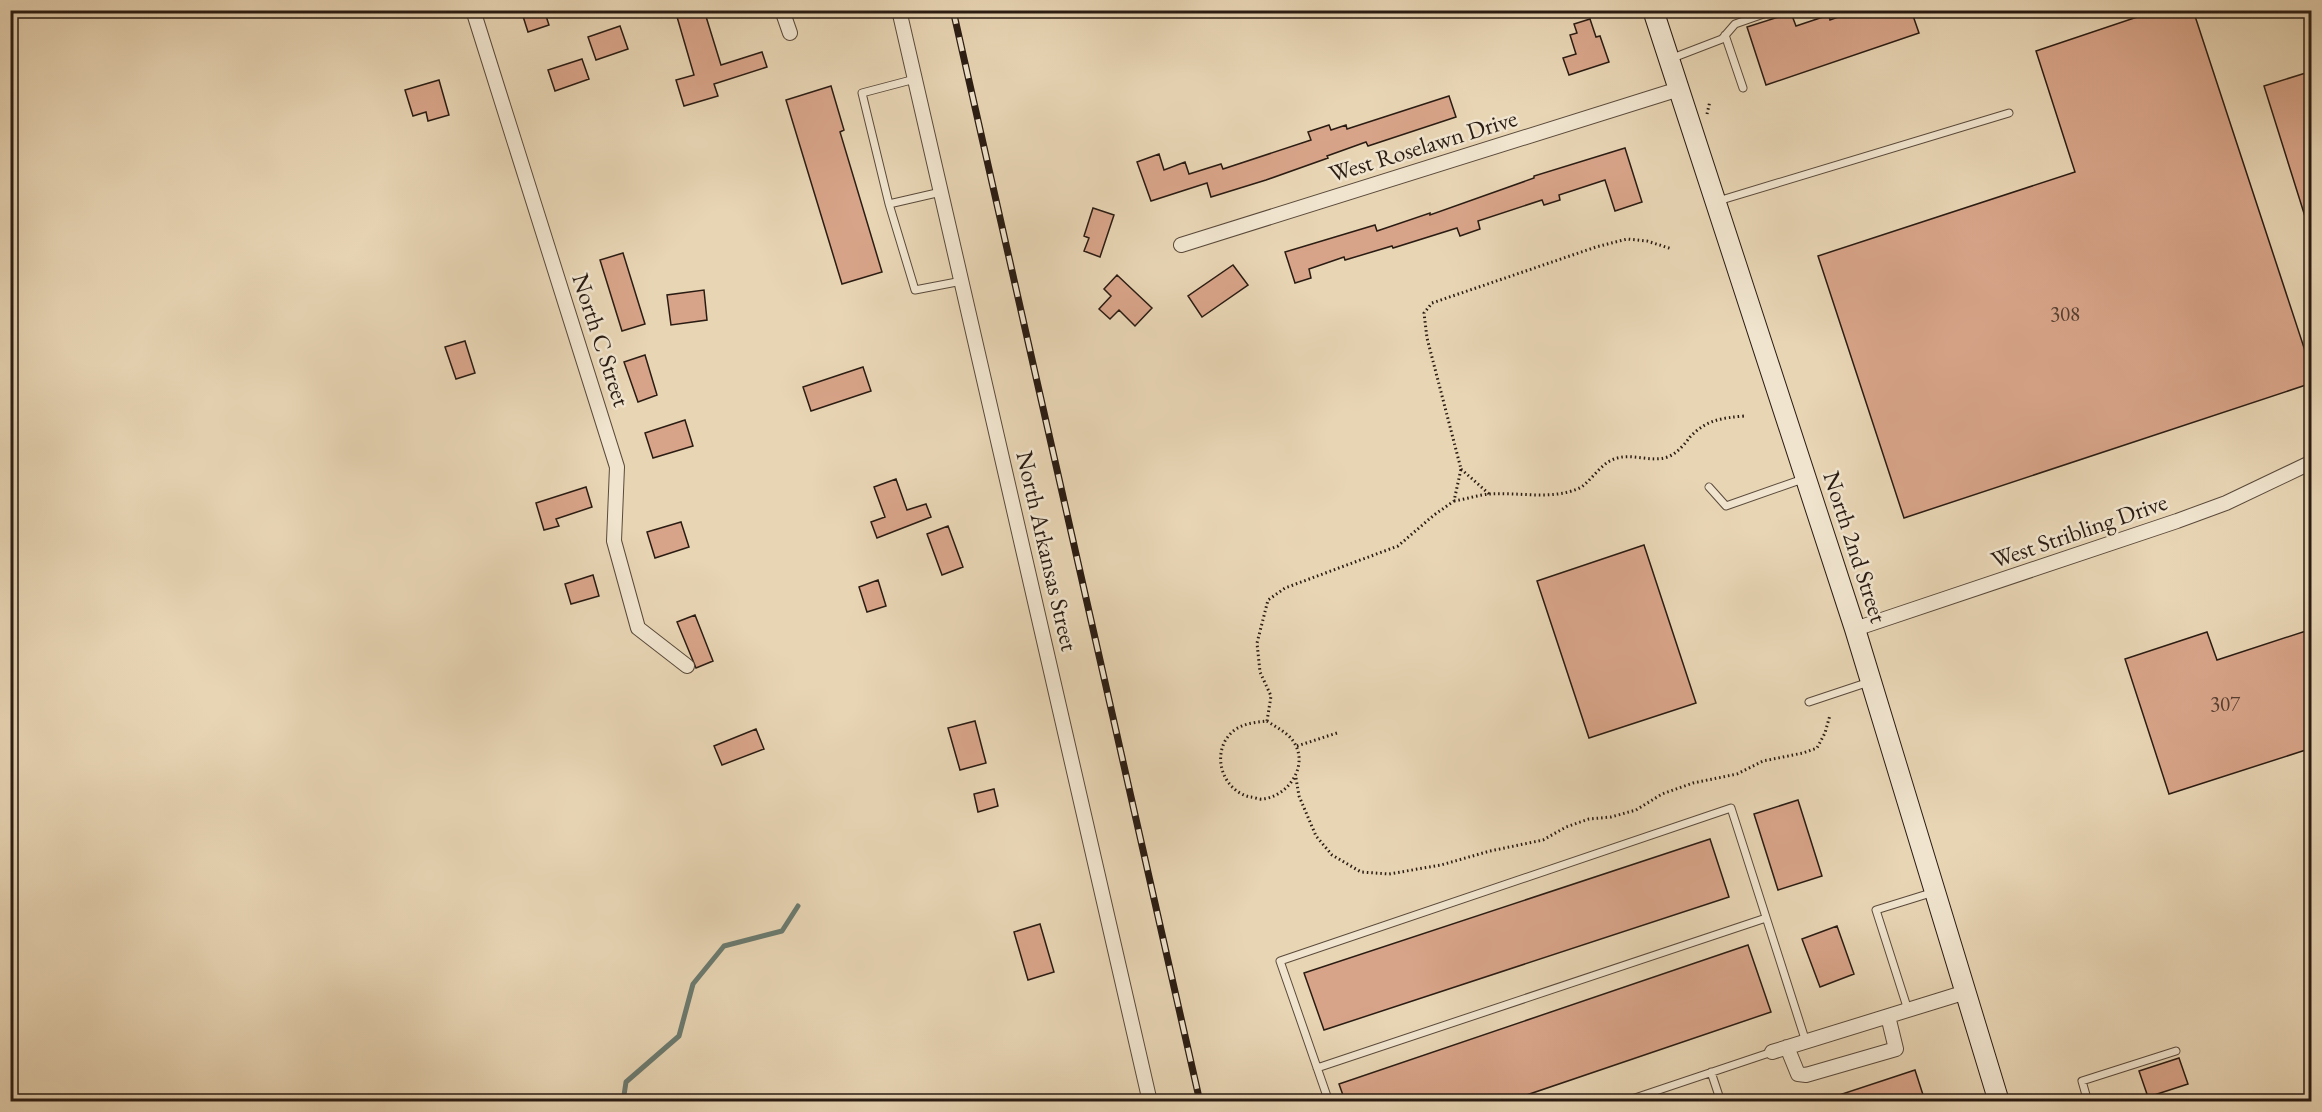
<svg xmlns="http://www.w3.org/2000/svg" width="2322" height="1112" font-family="'EB Garamond',serif">
<style>
.lines{fill:none;stroke-linecap:round;stroke-linejoin:round}
.stream{stroke:#6b7a6f;stroke-width:5}
.building{fill:#d8a489;stroke:#2a1c13;stroke-width:1.5}
.service-casing{stroke:#5a4a3b;stroke-width:9}
.minor-casing{stroke:#5a4a3b;stroke-width:16}
.secondary-casing{stroke:#2a1c13;stroke-width:22}
.path{stroke:#2a1c13;stroke-width:3;stroke-dasharray:1.5 3;stroke-linecap:butt}
.service{stroke:#f0e4ce;stroke-width:7}
.minor{stroke:#f0e4ce;stroke-width:14}
.secondary{stroke:#f0e4ce;stroke-width:20}
.rail-casing{stroke:#2a1c13;stroke-width:7}
.rail{stroke:#f0e4ce;stroke-width:4.5;stroke-dasharray:14;stroke-linecap:butt}
.labels{text-anchor:middle;stroke-width:5;stroke-linejoin:round;paint-order:stroke}
.number-label{font-size:21px;fill:#563e30}
.street-label{font-size:24px;fill:#2a1c13;stroke:#f0e4ce}
</style>
<rect width="100%" height="100%" fill="#e8d5b4"/>
<filter id="stains"><feTurbulence type="fractalNoise" baseFrequency=".00333" numOctaves="4"/><feColorMatrix values="0 0 0 0 .2 0 0 0 0 .09 0 0 0 0 .02 0 0 0 .5 -.17"/></filter>
<radialGradient id="worn" r=".72"><stop offset=".6" stop-color="#630" stop-opacity="0"/><stop offset="1" stop-color="#630" stop-opacity=".3"/></radialGradient>
<g class="lines">
<path class="stream" d="M623,1102l3,-20 53,-46 14,-52 31,-38 58,-15 16,-25"/>
</g>
<path class="building" d="M521,10h23l5,15 -21,7z
M675,10h29l17,55 41,-13 5,15 -53,17 4,12 -34,10 -8,-26 18,-5z
M1857,10h33l2,6 19,-6 8,23 -153,52 -19,-58 44,-14 5,13 33,-11 1,5z
M2158,10h35l119,362v11l-408,135 -86,-262 257,-84 -39,-121z
M1590,19l6,18 4,-1 9,26 -40,13 -6,-17 13,-4 -6,-19 7,-2 -3,-9z
M620,26l8,23 -32,11 -8,-23z
M582,59l7,20 -34,12 -7,-21z
M2312,71v155h-4l-44,-140z
M439,80l10,35 -21,6 -2,-9 -13,4 -8,-26z
M831,86l13,44 -4,2 42,140 -40,12 -56,-184z
M1449,96l7,21 -88,29 -2,-4 -39,14 1,2 -62,22 -55,17 -4,-14 -56,18 -14,-39 22,-8 5,16 21,-8 4,12 32,-10 2,5 88,-29 -3,-8 21,-7 2,5 15,-5 1,4z
M1625,148l17,54 -27,9 -10,-31 -46,15 1,5 -16,5 -2,-5 -64,21 2,8 -20,7 -3,-8 -64,20 -1,-2 -47,14 -1,-3 -35,12 2,9 -16,5 -10,-31 90,-27 2,6 53,-18v2l104,-37v-2z
M1093,208l21,7 -14,42 -16,-6 5,-13 -5,-2z
M623,253l22,71 -23,7 -22,-71z
M1233,265l15,20 -46,32 -14,-21z
M1117,275l35,33 -17,18 -16,-16 -9,9 -11,-10 12,-13 -7,-7z
M704,290l3,30 -36,5 -4,-30z
M465,341l10,32 -19,6 -11,-32z
M645,355l12,40 -19,7 -14,-40z
M863,367l8,24 -60,20 -8,-24z
M685,420l8,26 -40,12 -8,-25z
M896,479l11,31 19,-6 5,13 -54,21 -6,-16 14,-5 -11,-30z
M586,487l6,20 -36,12 3,7 -15,4 -8,-27z
M681,522l8,25 -34,11 -8,-26z
M948,526l15,41 -21,8 -15,-41z
M1644,545l52,158 -107,35 -52,-157z
M593,575l6,21 -28,8 -6,-20z
M878,580l8,26 -19,6 -8,-25z
M695,615l18,46 -17,7 -19,-46z
M2312,629v119l-143,46 -44,-135 82,-27 10,28z
M975,721l11,42 -26,7 -12,-42z
M756,729l8,20 -42,16 -8,-19z
M994,789l4,17 -20,6 -4,-18z
M1798,800l24,76 -44,14 -24,-76z
M1710,839l19,58 -405,133 -20,-57z
M1040,924l14,48 -26,8 -14,-48z
M1837,926l17,48 -34,13 -18,-48z
M1748,945l23,67 -262,89h-164l-6,-17z
M2179,1058l9,26 -40,13 -9,-26z
M1915,1070l10,31h-98v-2z"/>
<g class="lines">
<defs>
<path id="service" d="M1725,35l18,53
M1670,59l52,-20 13,-15 40,-14
M915,79l-53,14 27,111 26,86 47,-9
M1718,201l291,-88
M889,204l52,-12
M1709,487l17,19 77,-27
M1809,702l60,-20
M1908,1010l-32,-100 58,-18
M1317,1068l449,-150
M1711,1072l10,30
M1329,1102l-49,-141 451,-153 75,234
M1623,1102l149,-50
M2088,1102l-6,-21 94,-30"/>
<path id="minor" d="M473,10l144,457 -3,74 24,87 49,38
M782,10l8,23
M899,10l251,1092
M1181,245l498,-156
M1855,629l322,-108 49,-18 86,-41
M1787,1047l11,27 8,1 90,-26 -8,-33
M1772,1052l194,-60"/>
<path id="secondary" d="M1653,10l202,619 144,473"/>
</defs>
<use href="#service" class="service-casing"/>
<use href="#minor" class="minor-casing"/>
<use href="#secondary" class="secondary-casing"/>
<path class="path" d="M1707,114l3,-13
M1461,469l28,25
M1454,501c12,-2 24,-6 36,-7 28,-2 61,6 87,-5 10,-3 20,-20 31,-27 21,-13 42,3 62,-6 8,-4 15,-12 20,-19 16,-17 31,-19 54,-21
M1267,721c10,7 22,12 28,23 13,23 -7,52 -32,55 -3,1 -9,-2 -13,-2 -30,-7 -41,-49 -14,-68 10,-6 21,-7 31,-8l4,-25 -11,-24 -3,-29 11,-43 17,-12 113,-42 36,-31 20,-14 7,-32 -34,-131 -3,-25 8,-10 164,-56 31,-8 20,2 25,8
M1297,746l40,-13
M1296,778l3,18 17,40 16,19 29,17 28,2 52,-9 49,-14 53,-11 23,-13 23,-8 22,-2 25,-7 26,-16 31,-11 44,-9 26,-13 40,-8 14,-5 8,-15 5,-18"/>
<use href="#service" class="service"/>
<use href="#minor" class="minor"/>
<use href="#secondary" class="secondary"/>
<defs>
<path id="rail" d="M953,10l247,1092"/>
</defs>
<use href="#rail" class="rail-casing"/>
<use href="#rail" class="rail"/>
</g>
<g class="labels">
<g class="number-label">
<text x="2065" y="321">308</text>
<text x="2225" y="711">307</text>
</g>
<g class="street-label">
<text transform="translate(1423 146) rotate(-17)" y="8">West Roselawn Drive</text>
<text transform="translate(601 340) rotate(72)" y="8">North C Street</text>
<text transform="translate(2079 531) rotate(-19)" y="8">West Stribling Drive</text>
<text transform="translate(1855 547) rotate(72)" y="8">North 2nd Street</text>
<text transform="translate(1047 551) rotate(77)" y="8">North Arkansas Street</text>
</g>
</g>
<rect width="2322" height="1112" fill="none" stroke="#e8d5b4" stroke-width="36"/>
<rect x="12" y="12" width="2298" height="1088" fill="none" stroke="#2a1c13" stroke-width="3"/>
<rect x="18" y="18" width="2286" height="1076" fill="none" stroke="#2a1c13" stroke-width="1.5"/>
<rect width="100%" height="100%" filter="url(#stains)"/>
<rect width="100%" height="100%" fill="url(#worn)"/>
</svg>
